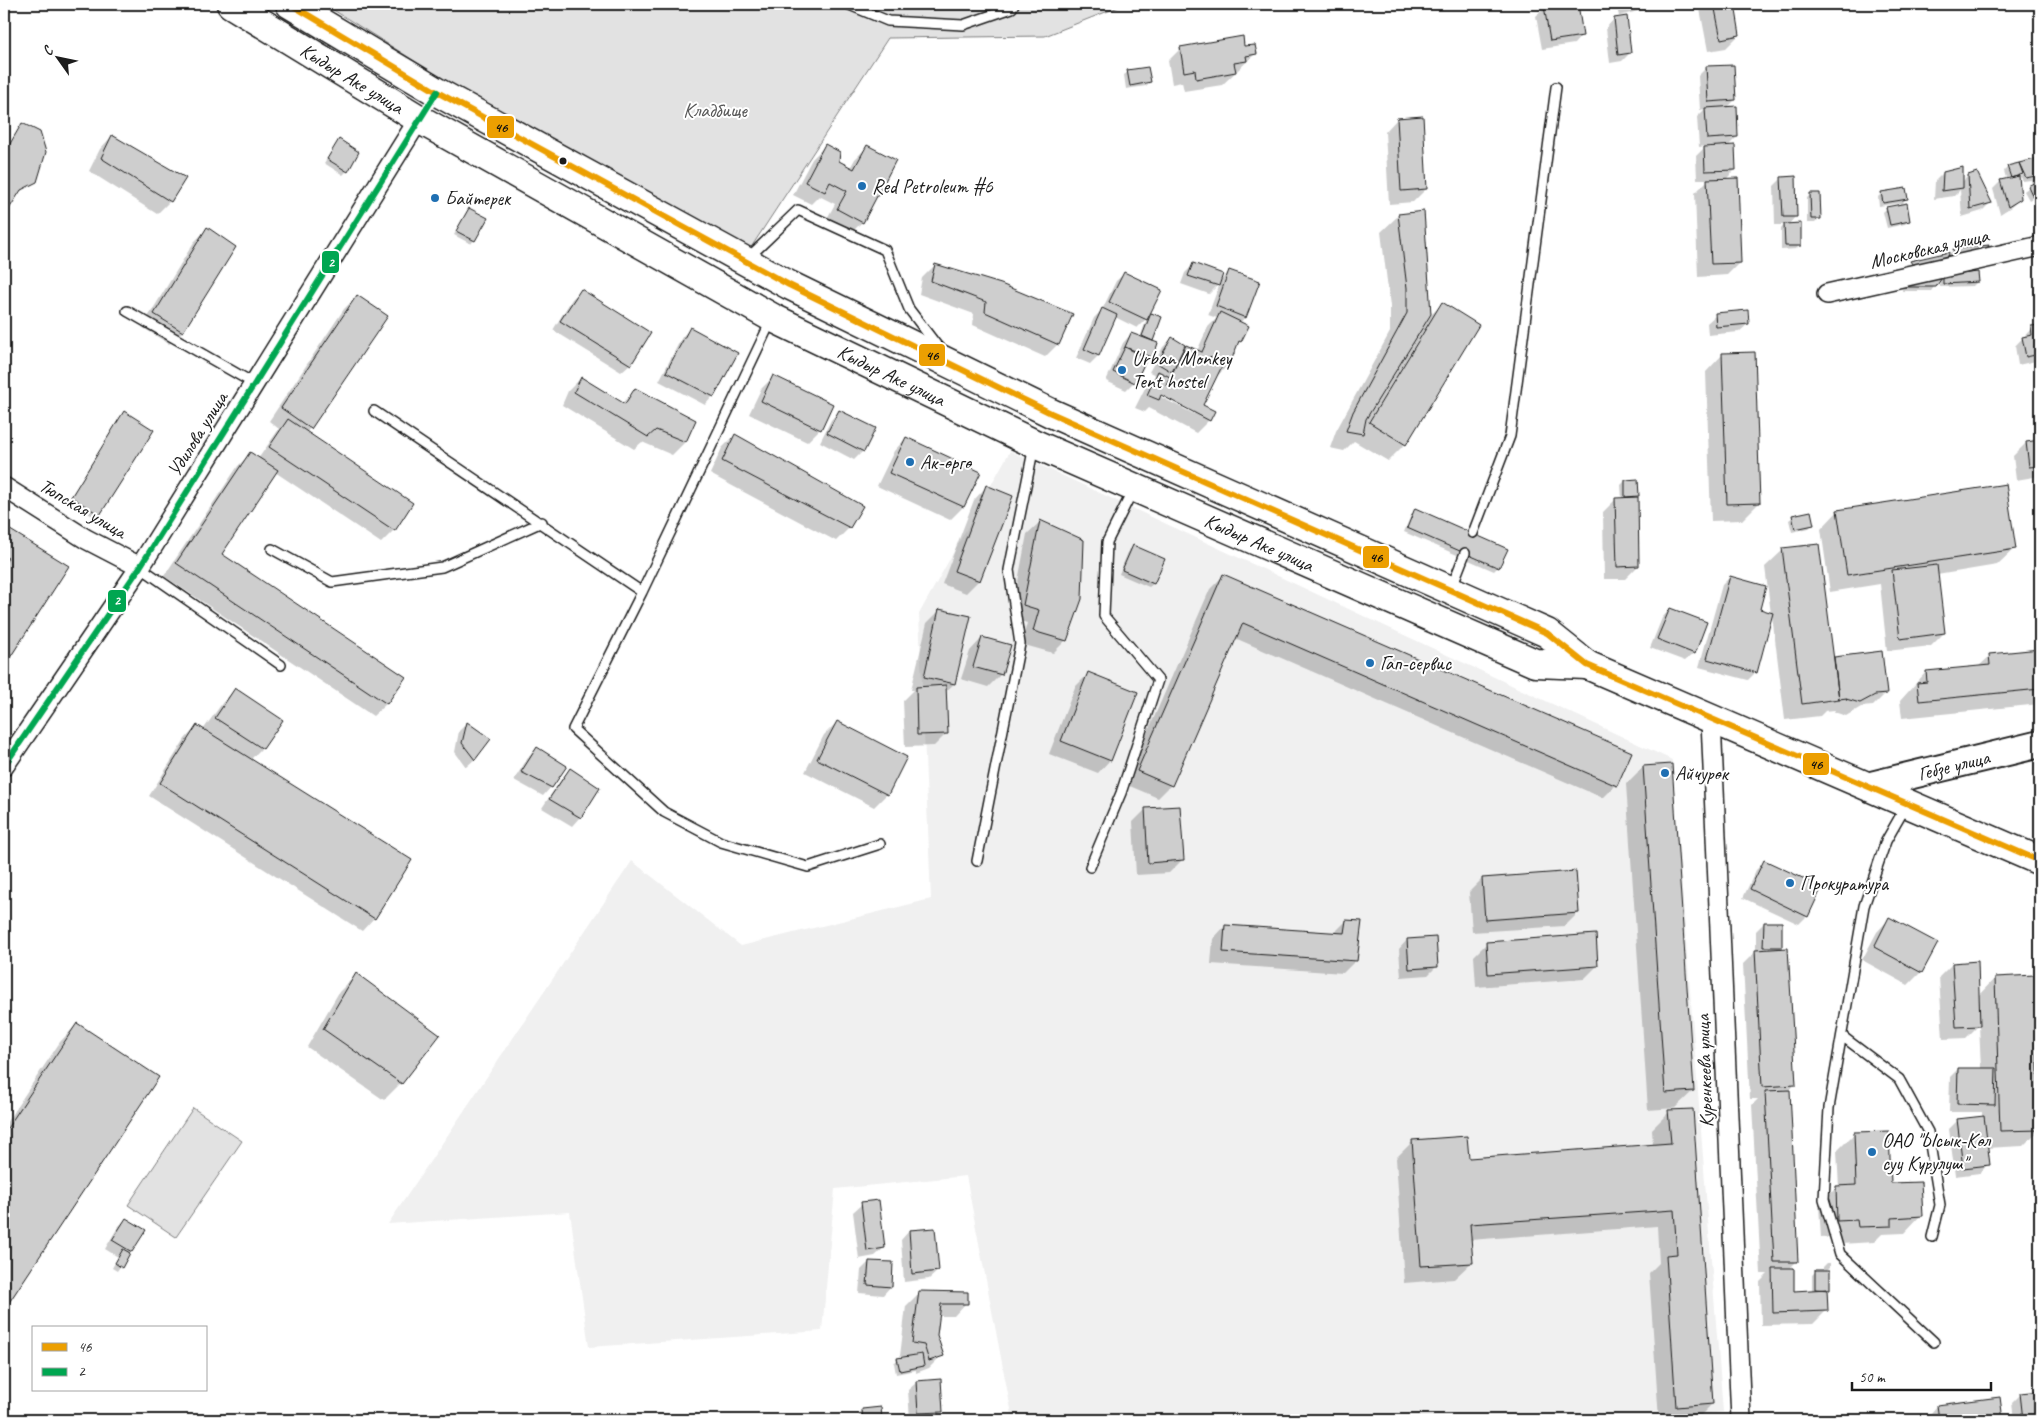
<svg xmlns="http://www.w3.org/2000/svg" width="2044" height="1424" font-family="Caveat,sans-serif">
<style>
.built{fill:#f0f0f0}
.green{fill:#e2e2e2;stroke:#7f7f7f}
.shadow{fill:#0003;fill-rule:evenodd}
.building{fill:#cecece;stroke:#1c1c1c}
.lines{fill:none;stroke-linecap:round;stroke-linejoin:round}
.service-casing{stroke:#1c1c1c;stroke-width:12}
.minor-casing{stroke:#1c1c1c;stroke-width:22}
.secondary-casing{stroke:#1c1c1c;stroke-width:30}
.trunk-casing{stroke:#1c1c1c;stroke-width:31}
.service{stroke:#fff;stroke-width:9}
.minor{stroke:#fff;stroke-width:19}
.secondary{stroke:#fff;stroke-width:26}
.trunk{stroke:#fff;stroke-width:28}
.bus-1-casing{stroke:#fff;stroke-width:10}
.bus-2-casing{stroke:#fff;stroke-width:10}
.bus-1{stroke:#ec9f01;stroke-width:6}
.bus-2{stroke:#00a651;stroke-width:6}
.bus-dot{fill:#1c1c1c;stroke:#fff;stroke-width:2}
.poi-dot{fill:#1f6fb2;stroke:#fff;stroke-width:2}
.labels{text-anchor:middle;stroke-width:4;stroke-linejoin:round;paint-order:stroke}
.street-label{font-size:20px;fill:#1c1c1c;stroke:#fff}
.park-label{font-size:20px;fill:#575757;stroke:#fff}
.poi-label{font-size:20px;fill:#1c1c1c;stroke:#fff;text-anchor:start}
.line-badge{stroke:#fff;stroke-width:2}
.badge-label{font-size:14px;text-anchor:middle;font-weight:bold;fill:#fff}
.pale-badge-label{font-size:14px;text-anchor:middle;font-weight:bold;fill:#111}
</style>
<rect width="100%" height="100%" fill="#fff"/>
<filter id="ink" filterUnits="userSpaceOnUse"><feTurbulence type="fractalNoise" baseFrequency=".02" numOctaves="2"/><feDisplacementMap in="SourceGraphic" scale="10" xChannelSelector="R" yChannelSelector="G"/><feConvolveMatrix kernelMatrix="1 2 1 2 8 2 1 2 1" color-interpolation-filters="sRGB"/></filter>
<g filter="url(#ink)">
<path class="built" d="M1010,451l662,309 51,652 -57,8h-653l-47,-244 -131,13 -13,142 -233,16 -19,-135 -182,12 244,-363 109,85 190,-47 -12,-285z"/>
<path class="green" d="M324,4h802l-81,32 -157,2 -138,211 -275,-150z
M193,1108l49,33 -66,96 -48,-32z"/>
<path class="shadow" d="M1565,4h11l6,31 -8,9 -32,5 -6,-33 9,-8z
M1616,4h49l-46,12z
M1699,4h34l6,31 -13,13 -18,3z
M1626,18l4,35 -8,8 -12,2 -4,-35 8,-9z
M1181,48h62l12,6 -33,31 -38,6 -2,-9 -10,2 -4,-23z
M1706,68l29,32 -8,8 10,29 -10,10 8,23 -10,10 15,82 -13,13 -29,2 -3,-84 14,-14h-12l-1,-23 10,-10 -7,1 -2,-30 8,-8 -5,1 -2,-34z
M1128,72l22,10 -4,4 -20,3 -2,-14z
M1397,119l29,70 -13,13 -24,2 -4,-72z
M23,125l13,56 -18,12 -14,22v-62z
M112,136l72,43 -14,22 -13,13 -68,-43 11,-22z
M339,141l8,30 -4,4 -19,-12z
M825,146l13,16 12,6 5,-9 13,-13 -6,76 -13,13 -24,-13 10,-18 -16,-8 -8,8 -18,-9 19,-36z
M2040,159v38l-5,1v-2l-6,4 -5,-9 8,-6 -1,-5 -8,1 -3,-5 4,-1 -1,-3 -17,6 -2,-7 4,-4z
M1943,173l19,9 6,-6 22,27 -8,8 -20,6 -2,-27 -6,6 -20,3 1,-18z
M1782,178l14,38 -8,9 12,20 -4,4 -15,1v-21l3,-4h-9l-1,-39z
M2001,181l19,18 -9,8 -11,7 -7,-25z
M1882,193l24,6 -6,6v-2l-21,3 -1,-9z
M1811,194l8,25 -4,4h-8v-25z
M1887,208l22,12 -4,4 -18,4 -4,-16z
M469,209l5,31 -3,4 -17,-9z
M1399,215l31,101 12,-12 35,21 -72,119 -17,17 -34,-20 -10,10 -14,-3 6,-17 54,-99v-26l-9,-74z
M207,229l27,18 -52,85 -13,12 -27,-17 52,-85z
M1953,251l27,7 -30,2 -1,-6z
M935,265l123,79 -13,13 -72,-32 1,-11 -55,-20 3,-16z
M1193,265l26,17 11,-11 15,46 -5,6v18l-4,4 -8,20 -13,13 -14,27 8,15 -13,13 -47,-25 -4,4 -10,-4 11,-22 10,-11 -7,-3 14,-25 9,-9 9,13 5,-5 11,5 11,-24 9,-9 -9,-3 12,-32 -11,11 -28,-10 4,-11zM1156,391l38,20v3l-39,-20z
M1125,273l21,46 -9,9 -22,-11 -17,39 -8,8 -14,-6 18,-40 8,-8 14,-29z
M1907,277l36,1 34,4 -4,4 -33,1v-8l-9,12h-29l1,-10z
M2040,282v42l-7,-34z
M581,291l49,73 -9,8 -68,-42 19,-31z
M357,296l-47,132 -4,5 105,70 -17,27 -13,13 -106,-71 -55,82 184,123 -18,27 -13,12 -209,-140 74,-110 12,-12 8,5 21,-30 -10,-8 75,-112z
M1151,315l1,42 -9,8 -9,17 -8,8 -20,-9 17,-38 8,-9 9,4 7,-20z
M1716,315l32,9 -9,8 -31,3 -1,-12z
M2040,326v34l-22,5 -3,-19 17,-18z
M690,329l23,67 -8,9 -46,-24 23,-44z
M1723,354l36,149 -17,17 -31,1 -5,-149z
M774,376l46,53 -13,13 -58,-28 12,-25z
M581,378l41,25 14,-13 59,30 -10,22 -13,13 -30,-13 -8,7 -72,-44 6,-14z
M839,411l35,18 -11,22 -9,9 -34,-18 11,-22z
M124,413l-25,101 -3,4 -28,-17z
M735,435l126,72 -12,21 -13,13 -126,-67 12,-26z
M906,438l73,34 -16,35 -13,13 -73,-34 17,-35z
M2040,441v35l-24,4 -3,-24 13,-13z
M1625,481l13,14 -4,3 4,68 -13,13h-21l-1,-67 13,-13h6l-1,-14z
M986,487l-7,93 -13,13 -24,-9 32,-84z
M1416,510l82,57 -4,4 -90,-39 8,-19z
M1838,511l177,37 -18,17 -60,10 7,58 -13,13 -44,5 -7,-67 -50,8 -9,-63z
M1793,517l20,7 -4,4 -17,4 -3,-12z
M1040,522l26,118 -13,13 -32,-9 6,-21 -16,-5 16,-84z
M7,530l61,37 -64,98v-132z
M1133,547l30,13 -10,24 -4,3 -30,-13 10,-24z
M1783,550l50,110 2,-2 51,35 -13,13 -12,1 -15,9 -12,-4 1,-2 -10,1 -5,5 -35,4 -13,-105 -16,57 -8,8 -49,-13 23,-82 8,-8 28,33 13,4 -6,-47z
M1223,576l393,209 -13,13 -368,-160 -64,147 -13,13 -33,-14 85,-195z
M1670,609l24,44 -9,8 -35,-13 12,-30z
M940,610l29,7 -15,67 -9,8 2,41 -13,13 -29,1 -2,-46 11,-11h-3l16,-67z
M982,638l19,36 -13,13 -27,-8 9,-28z
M2040,650v54l-138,14 -2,-17 26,-29 52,-5 12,-11z
M1088,674l22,86 -12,13 -49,-19 26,-67z
M236,689l45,31 -19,28 -12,12 124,158 -12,13 -213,-135 36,-57 12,-13 6,4 20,-28z
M837,722l50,72 -13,13 -69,-35 19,-37z
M467,723l8,36 -9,8 -11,-15 4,-21z
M537,748l14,39 -8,9 -29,-16 15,-24z
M1643,767l50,324 -18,17 -27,2 -22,-326z
M570,770l10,47 -8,9 -30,-18 20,-30z
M1146,809l36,51 -13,13 -33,2 -3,-53z
M1765,861l42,55 -8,8 -56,-26 13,-28z
M1482,879l96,34 -13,13 -93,6 -3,-40z
M1889,919l32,53 -13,13 -46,-25 15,-28z
M1346,921l10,39 -13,13 -132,-9 2,-25 12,-13 108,8z
M1764,923l17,24 -4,3 17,134 -5,6 8,171 -8,8 4,23 19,-1v-16l4,-4h7v-4l4,-4h3v4l-4,4 3,18 -3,3v19l-13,13 -52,1 -1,-43 8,-8h-7l-9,-169 6,-6h-8l-7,-135 13,-13v-20z
M1407,940l30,26 -9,9 -27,2 -2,-28z
M1487,943l110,23 -13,13 -108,8 -2,-31z
M1952,964l26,32 17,-18 45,151 -17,17 -37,2 2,16 -8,9 -25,3 -6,-47 9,-9 24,-3v-5h-33l1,-35 8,-8h23l-2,-44 -13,13 -23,1 -4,-62z
M356,975l45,108 -17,17 -77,-53 32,-55z
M77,1024l80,54 -153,230v-182l56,-84z
M1669,1112l43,292 -16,16h-37l-10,-147 10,-10 -2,-37 -187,14 2,22 -18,17 -50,4 -8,-125 17,-17 54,18 186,-13 -1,-17z
M1855,1133l35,52 31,30 -17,18 -22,1 -8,8 -33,2v-7l-20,1 -2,-33 17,-17h3l-2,-37z
M862,1204l22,44 -9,8 -16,3 -6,-47z
M126,1219l5,32 -14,20 -5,-3 6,-11 -13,-8 13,-22z
M909,1231l29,40 -9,8 -25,3 -3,-42z
M869,1262l22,24 -8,9 -24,-2 2,-23z
M919,1293l47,10 -12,13h-16l-2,19 6,20 -13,13 -13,5v-3l-20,4 -2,-11 4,-4 10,-2 -8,-1 6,-50z
M917,1382l25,29 -9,8 -43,1h20l-2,-30z
M2040,1392v28h-26l-2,-17 9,-9z
M1999,1398l2,22h-76l12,-14z
M880,1409l1,11h-22v-6l3,-4z"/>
<path class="building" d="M1558,4h20l5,32 -33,5 -6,-35z
M1714,4h21l5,31 -19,4z
M1627,16l4,37 -13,2 -4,-37z
M1243,36l1,10 11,-1 2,9 -11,2 1,5 -13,2 2,9 -40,7 -1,-9 -11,2 -4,-25z
M1734,65l2,35 -28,2 -2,-36z
M1148,67l3,15 -21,4 -3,-16z
M1737,106l1,31 -31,2 -2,-31z
M1423,116l4,73 -26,2 -4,-73z
M22,123l18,9 6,20 -9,30 -16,8 -17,27v-63z
M112,135l74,43 -15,24 -70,-44z
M339,139l20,13 -11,20 -21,-13z
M825,144l15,8 -1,9 15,8 13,-24 29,15 -33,63 -26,-14 10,-18 -17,-9 -5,10 -20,-10z
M1735,145l1,25 -31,1 -1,-24z
M2040,157v20l-5,-18z
M2035,159l5,16 -14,3 -7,-15z
M2019,163l4,11 -12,4 -4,-12z
M1963,167v21l-21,3 1,-19z
M1977,172l15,31 -22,6 -2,-34z
M1796,176l1,41h-14l-2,-40z
M2019,176l2,23 -13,8 -8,-27z
M1738,178l3,85 -30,1 -4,-85z
M2039,180l1,12 -7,5 -5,-11z
M1906,188l2,11 -25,4 -2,-11z
M1810,193h10l1,26h-10z
M1907,203l3,18 -20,4 -4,-18z
M469,208l19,10 -13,23 -19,-10z
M1424,211l7,103 -65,105 -3,15 -17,-3 7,-19 54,-99v-25l-9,-74z
M1801,223v23h-16l-1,-22z
M207,227l29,20 -53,85 -29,-18z
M1989,245l-4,9 -31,3 -1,-8z
M1949,252l-1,8 -33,8 -5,-7z
M1193,263l30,11 -4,12 -31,-10z
M935,264l66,20 72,30 -14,31 -74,-33 1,-10 -55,-21z
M1229,270l31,11 -14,37 -30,-12z
M1124,272l38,18 -15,30 -38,-18z
M1978,272l1,10 -36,2v-8z
M1906,276h37l-7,11h-31z
M581,289l70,44 -20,32 -71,-44z
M357,295l31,21 -77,113 -30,-21z
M1442,302l37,23 -73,120 -37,-23z
M1102,308l15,7 -18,41 -15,-7z
M1748,310l1,14 -33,3 -1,-14z
M1220,312l29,14 -8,16 -2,-1 -10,25 -20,-9 14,7 -20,41 12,6 -5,10 -49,-26 -2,5 -12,-5 11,-24 12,6 -4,9 20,-41 16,7z
M1151,313l11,4 -9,24 -11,-5z
M2040,325v29l-14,3 -4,-20 10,-2 -1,-9z
M690,327l48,26 -24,44 -48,-25z
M1131,333l27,10 -5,15 -28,-11z
M1172,337l13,8 -13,27 -15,-9z
M1125,347l22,11 -12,25 -22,-11z
M1755,352l5,151 -33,1 -5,-151z
M773,375l60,29 -12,26 -60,-29z
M581,377l44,27 10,-16 61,32 -10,22 -30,-12 -8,7 -74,-45z
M839,410l37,18 -12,24 -37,-19z
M124,411l30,19 -54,85 -29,-18z
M288,419l125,84 -18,28 -126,-84z
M735,434l128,72 -13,22 -128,-67z
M906,437l75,35 -17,35 -75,-34z
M2040,440v26l-11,1 -3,-25z
M250,452l28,18 -56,84 184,123 -19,27 -211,-141z
M1638,479l1,17 -14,1v-17z
M2006,484l10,65 -169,26 -10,-65z
M986,485l27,11 -33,85 -26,-10z
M1638,497l1,69 -22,1 -2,-69z
M1415,508l93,41 -9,19 -92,-40z
M1811,511l3,14 -19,4 -3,-14z
M1040,520l44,20 -2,59 -15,42 -34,-10 6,-21 -16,-5z
M7,528l62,38 -65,101v-103l4,-6 -4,-2v-23z
M1819,544l20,155 -37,5 -20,-156z
M1133,545l32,14 -11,25 -32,-14z
M1937,565l8,68 -45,6 -8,-69z
M1223,574l409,178 -15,34 -374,-163 -71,163 -35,-15z
M1730,576l36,10 -6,23 13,4 -16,60 -50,-14z
M1670,608l37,14 -12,32 -38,-15z
M939,609l32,7 -16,68 -31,-7z
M982,637l29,8 -9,30 -29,-8z
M2040,649v40l-121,12 -2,-18 10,-1 -1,-11 64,-6 -1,-11z
M1882,651l5,43 -12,1 -15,8 -14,-4 1,-1 -8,1 -5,-42z
M1088,672l50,20 -27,69 -50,-20z
M946,685l2,49 -31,1 -1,-48z
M235,688l48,32 -20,29 -48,-31z
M837,721l70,36 -19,38 -71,-36z
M467,722l24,17 -16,21 -13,-17z
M197,725l215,135 -37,59 -215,-136z
M537,747l30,19 -15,22 -31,-16z
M1672,764l22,327 -29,2 -22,-327z
M570,768l30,20 -19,30 -32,-19z
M1180,806l4,54 -36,3 -3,-55z
M1764,860l58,27 -14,30 -58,-28z
M1576,871l3,42 -94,7 -3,-42z
M1889,917l49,26 -16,30 -48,-26z
M1346,920l16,1 -5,40 -134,-9 2,-27 119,8z
M1764,922h18v25h-19z
M1596,934l2,32 -110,8 -2,-32z
M1436,937l2,30 -29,2 -2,-30z
M1788,948l8,137 -34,2 -7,-137z
M1978,961l2,65 -24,1 -4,-64z
M356,973l84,62 -38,49 -79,-55z
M2035,975l5,155 -40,1 -5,-154z
M77,1023l82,54 -155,233v-177z
M1958,1068h38l-1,37 -38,-1z
M1790,1090l8,172h-24l-9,-171z
M1693,1109l20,295 -37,3 -10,-152 11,-1 -3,-44 -204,14 3,39 -52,3 -9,-126 55,-4 2,22 202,-15 -3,-33z
M1984,1116l6,49 -27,3 -6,-49z
M1889,1131l2,52 30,-1 2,34 -31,2v8l-34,1 -1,-7 -20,1 -1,-35 20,-1 -2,-53z
M879,1200l6,48 -18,3 -6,-49z
M126,1218l20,12 -14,22 -20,-12z
M935,1228l4,43 -27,3 -3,-44z
M123,1249l7,4 -8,15 -7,-5z
M869,1261l24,1 -1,25 -25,-2z
M1772,1268h22v23l33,-2 1,22 -55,2z
M1815,1270h15v20l-15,-1z
M919,1291l49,1v12h-27l-4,31 7,21 -15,5 -5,-16 -12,-2z
M922,1354l2,12 -24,5 -3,-13z
M941,1379l2,33 -25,1 -2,-32z
M2040,1391v28l-17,1 -3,-27z
M2000,1397l3,23h-64l-2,-15z
M881,1407l1,13h-19l-1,-11z
M1840,1417v3h-33z
M923,1418v2l-33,-1z"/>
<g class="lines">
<defs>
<path id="service" d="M847,4l41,17 75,4 49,-17 2,-4
M748,258l50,-48 87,40 24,59 29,38
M127,311l128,73
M771,321l-129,271 -69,137 91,83 57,30 87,25 72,-23
M374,411l268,181
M1473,533l37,-97 46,-349
M272,549l60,33 110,-15 100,-45
M140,567l141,98
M1451,589l14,-36
M1906,806l-20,35 -22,65 -35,202 -5,91 16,55 94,88
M977,861l43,-217 -11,-74 25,-124
M1090,867l31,-74 37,-113 -54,-64 3,-74 26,-52
M1842,1036l57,43 29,53 12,73 -8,32"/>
<path id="minor" d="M1827,294l213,-48
M4,487l82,52 54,28
M1711,720l30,700
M4,766l136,-199 279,-448"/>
<g id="secondary">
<path id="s1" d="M1867,786l173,-42"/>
</g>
<g id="trunk">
<path id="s2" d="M231,4l188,115 354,199 262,126 500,219 52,2"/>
<path d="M290,4l147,88 352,193 262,128 496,220 40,32 453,196"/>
</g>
</defs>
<use href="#service" class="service-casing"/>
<use href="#minor" class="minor-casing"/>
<use href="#secondary" class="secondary-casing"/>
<use href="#trunk" class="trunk-casing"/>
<use href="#service" class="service"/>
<use href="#minor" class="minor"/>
<use href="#secondary" class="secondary"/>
<use href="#trunk" class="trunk"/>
<defs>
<path id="bus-1" d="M290,4l147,88 352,193 262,128 496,220 40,32 453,196"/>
<path id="bus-2" d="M4,766l136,-199 297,-475"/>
</defs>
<use href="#bus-1" class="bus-1-casing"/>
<use href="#bus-2" class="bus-2-casing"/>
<use href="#bus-1" class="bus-1"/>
<use href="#bus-2" class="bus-2"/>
</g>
</g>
<circle class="bus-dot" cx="563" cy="161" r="4.5"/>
<g class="poi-dot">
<circle cx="862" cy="186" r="5"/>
<circle cx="435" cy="198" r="5"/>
<circle cx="1122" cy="370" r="5"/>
<circle cx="910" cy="462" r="5"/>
<circle cx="1370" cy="663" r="5"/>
<circle cx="1665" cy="773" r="5"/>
<circle cx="1790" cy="883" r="5"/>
<circle cx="1872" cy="1152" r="5"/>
</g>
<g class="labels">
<g class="street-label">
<text dy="7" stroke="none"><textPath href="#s2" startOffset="142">Кыдыр Аке улица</textPath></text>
<text transform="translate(1929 248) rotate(-13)" y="7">Московская улица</text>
<text dy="7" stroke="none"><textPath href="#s2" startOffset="758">Кыдыр Аке улица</textPath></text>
<text transform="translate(197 434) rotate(-58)" y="7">Удилова улица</text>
<text transform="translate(83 508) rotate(31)" y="7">Тюпская улица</text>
<text dy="7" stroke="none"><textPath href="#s2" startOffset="1162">Кыдыр Аке улица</textPath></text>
<text dy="7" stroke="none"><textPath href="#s1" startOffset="89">Гебзе улица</textPath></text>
<text transform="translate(1704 1071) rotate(-92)" y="7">Куренкеева улица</text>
</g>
<g class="park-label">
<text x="715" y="117">Кладбище</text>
</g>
<g class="poi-label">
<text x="872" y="193">Red Petroleum #6</text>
<text x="445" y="205">Байтерек</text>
<text x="1132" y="365">Urban Monkey<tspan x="1132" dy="23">Tent hostel</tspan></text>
<text x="920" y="469">Ак-өргө</text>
<text x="1380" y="670">Гап-сервис</text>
<text x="1675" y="780">Айчурөк</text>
<text x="1800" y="890">Прокуратура</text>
<text x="1882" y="1147">ОАО "Ысык-Көл<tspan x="1882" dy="23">суу Курулуш"</tspan></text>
</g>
</g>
<g class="line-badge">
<rect x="486" y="115" width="29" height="24" rx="5" fill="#ec9f01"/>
<rect x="321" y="250" width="19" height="24" rx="5" fill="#00a651"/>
<rect x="918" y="343" width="28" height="24" rx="5" fill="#ec9f01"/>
<rect x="1362" y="545" width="28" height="24" rx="5" fill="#ec9f01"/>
<rect x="107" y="589" width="20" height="24" rx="5" fill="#00a651"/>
<rect x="1802" y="752" width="28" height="24" rx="5" fill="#ec9f01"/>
</g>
<g class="badge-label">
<text x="331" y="267">2</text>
<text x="117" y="605">2</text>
</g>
<g class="pale-badge-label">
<text x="501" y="132">46</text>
<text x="932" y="360">46</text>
<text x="1376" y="562">46</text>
<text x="1816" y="769">46</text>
</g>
<rect width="2044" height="1424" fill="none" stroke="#fff" stroke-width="20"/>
<rect x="10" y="10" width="2024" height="1404" fill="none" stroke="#1c1c1c" stroke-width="2" filter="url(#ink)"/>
<rect x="32" y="1326" width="175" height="65" fill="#ffffff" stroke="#a4a4a4"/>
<rect x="42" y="1343" width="25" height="8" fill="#ec9f01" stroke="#a4a4a4"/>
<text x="78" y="1352" font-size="15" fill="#1c1c1c">46</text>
<rect x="42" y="1368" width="25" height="8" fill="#00a651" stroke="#a4a4a4"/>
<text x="78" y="1376" font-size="15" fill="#1c1c1c">2</text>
<g transform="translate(58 58) rotate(303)" stroke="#ffffff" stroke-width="4" paint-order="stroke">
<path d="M0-4L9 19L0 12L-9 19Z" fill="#1c1c1c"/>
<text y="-8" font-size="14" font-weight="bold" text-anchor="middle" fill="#1c1c1c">С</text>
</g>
<path d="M1852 1382v8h139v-8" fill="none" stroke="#1c1c1c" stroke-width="2.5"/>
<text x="1859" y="1382" font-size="15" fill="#1c1c1c" stroke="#ffffff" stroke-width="4" paint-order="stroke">50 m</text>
</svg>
